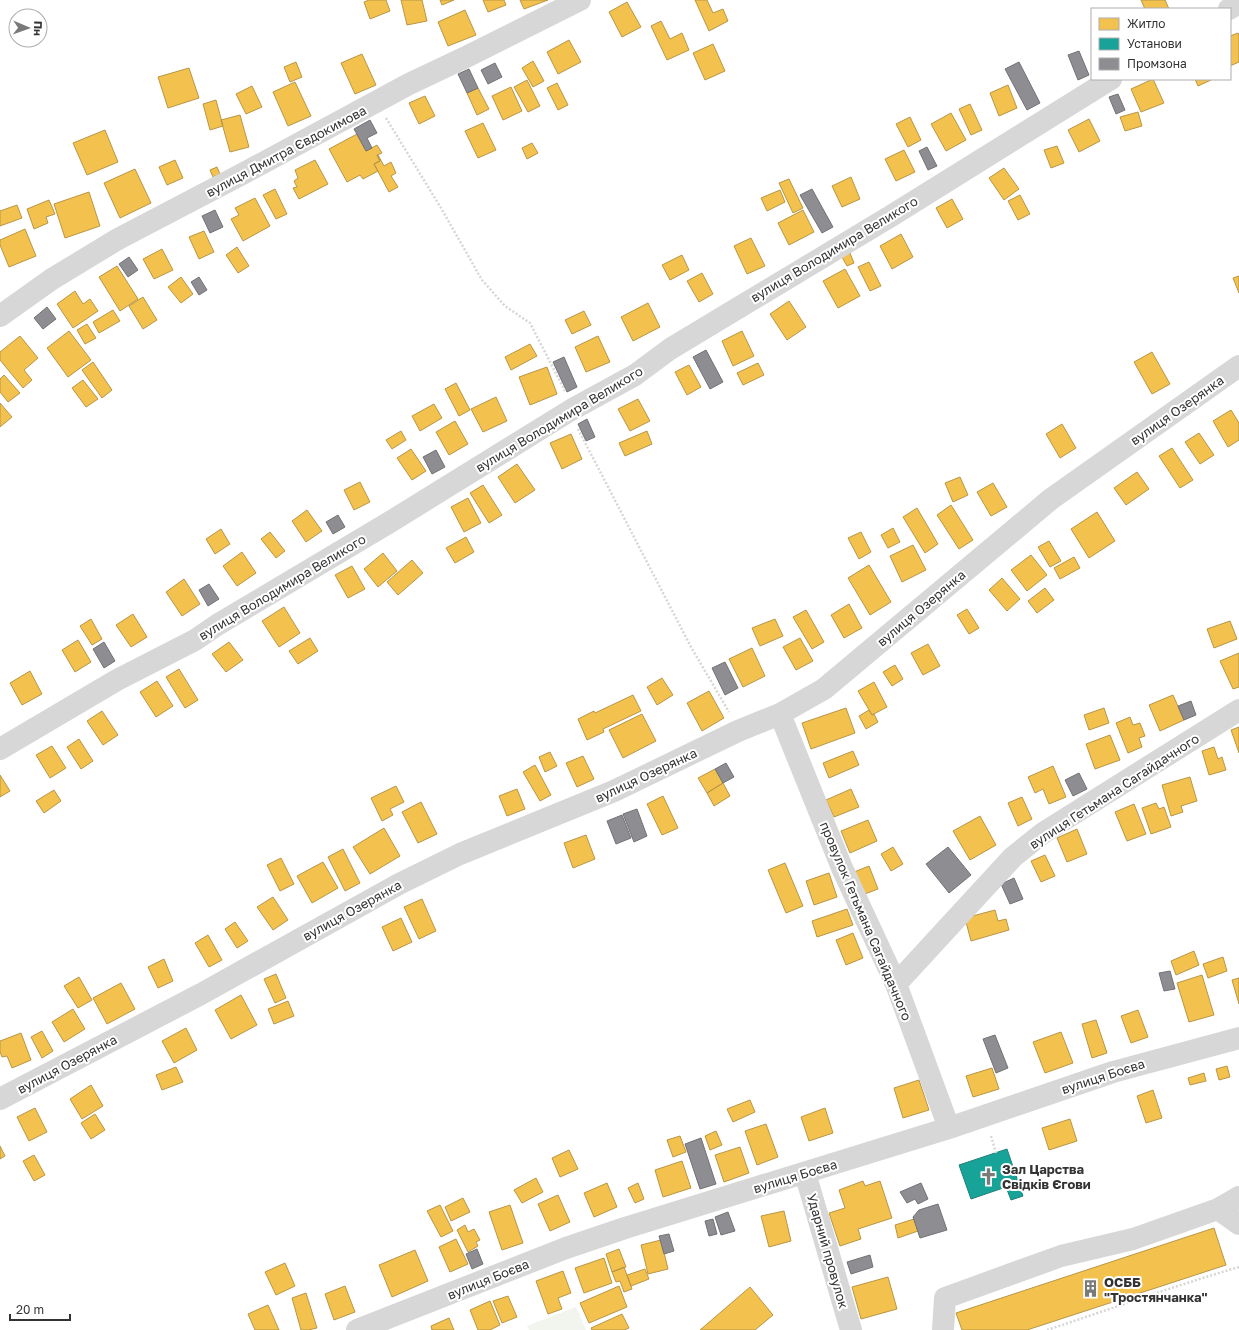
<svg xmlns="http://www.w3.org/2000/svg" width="1239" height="1330" font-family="'Golos Text',sans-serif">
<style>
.green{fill:#f1f5ed}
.homes{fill:#f2c14e;stroke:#b99646}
.public{fill:#17a398;stroke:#1f817a}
.industry{fill:#8d8d92;stroke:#727276}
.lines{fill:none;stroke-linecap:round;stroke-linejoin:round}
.path{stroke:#d6d6d6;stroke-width:2.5;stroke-dasharray:2 2;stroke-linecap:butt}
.minor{stroke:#d7d7d7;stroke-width:22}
.labels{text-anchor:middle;stroke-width:4;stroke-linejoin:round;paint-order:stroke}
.street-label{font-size:13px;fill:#333;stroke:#fff}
.poi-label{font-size:13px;font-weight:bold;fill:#333;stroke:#fff;text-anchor:start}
</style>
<rect width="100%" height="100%" fill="#fff"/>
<path class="green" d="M576,1307l10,23h-57l-2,-4z"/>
<path class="homes" d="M369,0h17l4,11 -20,8 -6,-17z
M401,0h21l5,21 -20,4z
M440,0h14l-12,5z
M483,0h21l2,5 -18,7z
M520,0h28l-24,9z
M696,0h11l6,13 10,-4 5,12 -19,10 -14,-31z
M1141,0h24l4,9h-24z
M627,2l14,25 -19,10 -13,-25z
M465,10l11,25 -28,11 -10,-24z
M661,21l9,18 12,-6 7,17 -22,10 -16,-34z
M1238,33l1,3v26l-9,4v-30z
M569,40l12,22 -23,12 -11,-22z
M713,44l12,27 -20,9 -12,-27z
M362,54l14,31 -21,9 -14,-31z
M533,61l11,20 -11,6 -11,-19z
M296,62l6,15 -12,5 -6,-15z
M189,68l10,30 -31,10 -10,-31z
M1153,79l11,24 -23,9 -10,-23z
M1195,79h16v1l-13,6z
M527,80l13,26 -12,6 -14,-25z
M295,82l16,34 -23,10 -15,-34z
M557,83l11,22 -10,5 -11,-22z
M1008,85l9,23 -18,8 -9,-23z
M252,86l10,21 -16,7 -10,-20z
M511,87l11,24 -19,9 -11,-24z
M478,88l11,21 -12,6 -10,-22z
M425,96l10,20 -16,8 -10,-21z
M216,100l7,26 -13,4 -7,-26z
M970,104l12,26 -11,5 -12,-26z
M1138,112l4,14 -17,5 -5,-14z
M951,113l15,27 -20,11 -15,-27z
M240,115l9,32 -19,5 -9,-32z
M910,117l11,23 -13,7 -12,-23z
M1089,119l11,22 -21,11 -11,-22z
M483,123l13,27 -18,8 -13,-27z
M105,130l13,32 -31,13 -14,-32z
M357,134l9,17 11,-6 5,8 -5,2 3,6 -6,3 4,7 -15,8 -3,-4 -13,7 -18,-33z
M532,143l6,10 -11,6 -5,-11z
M1057,146l7,17 -13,5 -7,-18z
M904,150l11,22 -19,9 -11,-22z
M377,155h1l6,11 7,-4 5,11 -5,3 7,11 -9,5 -15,-28 6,-3z
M175,160l8,18 -16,7 -8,-18z
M315,160l13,24 -29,15 -6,-11 4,-1 -3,-6 4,-3 -3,-8z
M217,167l3,7 -7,3 -3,-7z
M1004,168l15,21 -15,11 -15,-22z
M135,169l16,34 -31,15 -16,-35z
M851,177l9,22 -18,8 -10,-21z
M789,179l14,29 -10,5 -14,-30z
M275,189l12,25 -11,5 -13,-24z
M780,190l5,12 -18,9 -6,-13z
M89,192l11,34 -35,12 -11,-34z
M1020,195l10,19 -12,6 -10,-19z
M255,198l15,28 -27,15 -12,-22 8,-4 -4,-7z
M952,199l11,20 -16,9 -11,-20z
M49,200l6,14 -9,3 2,6 -14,6 -7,-20z
M17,205l5,13 -22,8v-15z
M803,210l11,22 -25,13 -11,-22z
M25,229l11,27 -27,11 -9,-22v-5z
M204,231l10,21 -15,7 -10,-22z
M901,234l12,23 -21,12 -12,-23z
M751,238l14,28 -18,8 -13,-28z
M237,247l12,19 -11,7 -12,-18z
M162,249l11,21 -19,9 -11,-20z
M850,253l4,10 -7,3 -5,-9z
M682,255l7,15 -19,10 -8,-15z
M869,262l12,24 -11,5 -12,-24z
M117,266l21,33 -18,12 -21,-34z
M845,269l15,27 -22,12 -15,-27z
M702,273l11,21 -14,8 -12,-21z
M1239,276v17l-6,-15z
M181,277l12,17 -12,9 -13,-16z
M75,291l8,13 7,-5 8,12 -25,17 -16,-24z
M143,297l14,23 -14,9 -14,-23z
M789,301l17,26 -19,13 -17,-26z
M648,303l12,24 -27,14 -12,-24z
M113,310l7,11 -21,12 -6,-11z
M584,311l7,14 -19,9 -7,-14z
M87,324l9,14 -11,6 -8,-14z
M69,331l22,29 -23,17 -21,-29z
M742,331l12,25 -21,10 -11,-25z
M20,336l18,22 -14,12 8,10 -9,8 -23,-28v-8z
M598,336l12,26 -24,10 -11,-25z
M530,344l7,12 -26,14 -6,-13z
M1152,352l18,32 -18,10 -18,-32z
M93,362l19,28 -10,8 -20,-28z
M758,363l6,12 -21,10 -6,-12z
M689,365l12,22 -14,8 -12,-23z
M547,367l10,27 -27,11 -11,-28z
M4,375l16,18 -12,9 -8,-10v-13z
M83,380l15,19 -12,8 -14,-19z
M456,383l14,27 -11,6 -14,-27z
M496,397l11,24 -24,11 -12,-23z
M638,399l12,22 -20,10 -12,-22z
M0,403l12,14 -12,10z
M434,404l8,14 -22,13 -8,-15z
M1231,410l8,13v17l-11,7 -15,-26z
M455,421l13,23 -19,11 -13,-23z
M1062,424l14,24 -16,10 -14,-24z
M401,431l5,9 -14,9 -6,-9z
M647,431l5,13 -27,12 -6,-13z
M1199,433l15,22 -14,9 -15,-22z
M571,434l11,25 -20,10 -12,-26z
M1172,448l21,32 -13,8 -21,-32z
M411,449l15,22 -14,9 -15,-22z
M517,464l18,26 -20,13 -17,-26z
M1137,472l12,17 -23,16 -12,-17z
M960,477l8,18 -15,7 -8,-19z
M360,482l10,20 -16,8 -10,-20z
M993,483l14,24 -16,9 -14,-24z
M483,485l19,30 -13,8 -19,-30z
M468,498l13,25 -17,9 -13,-25z
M951,505l22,35 -14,9 -22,-34z
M917,508l21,36 -13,9 -22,-36z
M307,510l15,21 -16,11 -14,-21z
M1097,512l18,29 -26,17 -18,-29z
M893,528l7,14 -12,6 -7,-13z
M221,529l9,15 -15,10 -9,-15z
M270,532l15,19 -9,7 -15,-19z
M861,532l10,20 -12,7 -11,-21z
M466,537l8,15 -19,11 -9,-15z
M1049,541l12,20 -11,6 -12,-20z
M913,545l13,25 -24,12 -12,-26z
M242,552l14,21 -19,13 -14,-20z
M383,553l14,18 -19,16 -14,-18z
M1031,555l16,20 -20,16 -16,-21z
M1074,557l6,11 -20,11 -6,-11z
M412,560l11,13 -25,22 -11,-13z
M869,565l22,37 -21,13 -22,-37z
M352,566l13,23 -17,9 -13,-23z
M1002,578l18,21 -13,12 -18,-21z
M184,579l16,25 -18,12 -16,-24z
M1045,588l9,12 -17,13 -9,-12z
M849,604l13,24 -18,10 -13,-23z
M284,607l16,26 -21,14 -17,-26z
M967,609l12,19 -10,6 -12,-19z
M806,610l18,32 -12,7 -19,-32z
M133,614l14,23 -16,10 -15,-22z
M91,619l11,20 -10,6 -12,-19z
M775,619l8,17 -23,10 -8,-18z
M1230,621l7,18 -23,9 -7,-19z
M310,638l8,13 -20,13 -9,-13z
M800,638l13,23 -17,9 -13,-23z
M78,640l13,22 -16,10 -13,-22z
M229,642l14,18 -17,12 -14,-18z
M928,644l12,22 -17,9 -12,-22z
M752,648l13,28 -22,11 -14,-28z
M1239,653v34l-6,2 -13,-28z
M895,665l8,14 -11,7 -9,-14z
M179,669l19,31 -13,8 -19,-31z
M30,671l12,23 -20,11 -12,-22z
M662,678l11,17 -16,10 -10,-18z
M157,681l16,25 -17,11 -16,-25z
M874,682l13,25 -15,8 -14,-24z
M709,691l15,27 -22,13 -15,-28z
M633,695l8,16 -38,18 1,3 -17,8 -9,-21 16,-8 1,2z
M1173,695l11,25 -24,11 -11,-26z
M846,708l9,25 -44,16 -9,-26z
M1104,708l5,15 -20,7 -5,-15z
M869,710l3,5 2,-1 4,8 -12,7 -7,-13z
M102,711l16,24 -15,10 -16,-24z
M642,714l14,27 -33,17 -14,-28z
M1130,717l3,8 7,-2 5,13 -6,2 3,9 -14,6 -12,-30z
M1239,727v26l-8,-23z
M1110,735l10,25 -25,9 -9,-25z
M79,739l14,22 -12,8 -14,-22z
M52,746l14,22 -16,10 -14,-23z
M1214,747l4,12 4,-2 4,13 -17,5 -7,-24z
M853,751l6,14 -30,13 -6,-15z
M550,752l7,14 -12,6 -6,-15z
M583,756l11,23 -17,8 -11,-24z
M535,765l16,30 -11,6 -17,-29z
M1053,766l13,31 -17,7 -6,-15 -8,4 -7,-16z
M715,769l8,14 -16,10 -9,-15z
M0,775l10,16 -10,6z
M1190,777l7,24 -16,5 2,6 -12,4 -9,-31z
M723,783l7,13 -16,10 -7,-13z
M396,786l8,16 -14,7 3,6 -11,6 -11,-23z
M517,789l8,20 -18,7 -8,-20z
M851,789l8,18 -25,10 -8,-17z
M54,790l7,11 -17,12 -8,-12z
M663,796l15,32 -16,7 -15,-31z
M1022,797l10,22 -14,7 -10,-23z
M421,802l16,32 -19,9 -16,-31z
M1156,803l3,6 5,-2 7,20 -20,7 -9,-26z
M1134,804l12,30 -19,7 -12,-29z
M980,816l16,29 -26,15 -17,-29z
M868,820l9,21 -27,12 -9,-22z
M384,828l16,28 -30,18 -17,-27z
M1077,829l10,25 -20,8 -10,-24z
M586,835l9,24 -22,9 -9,-25z
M893,847l10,17 -12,7 -10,-17z
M343,849l17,34 -15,8 -17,-34z
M1045,855l10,21 -14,6 -10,-21z
M281,858l13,26 -14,7 -13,-26z
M323,862l15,26 -26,15 -15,-27z
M785,863l18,43 -17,7 -18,-43z
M869,866l9,23 -16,6 -8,-23z
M829,873l8,24 -23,8 -8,-24z
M273,897l15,23 -15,10 -16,-23z
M422,899l14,32 -17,8 -15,-32z
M847,909l6,16 -36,12 -5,-16z
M995,910l3,11 8,-2 3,11 -38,11 -6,-23z
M401,918l11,24 -19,9 -11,-24z
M235,922l13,19 -11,7 -12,-19z
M853,933l10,25 -17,7 -10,-25z
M208,935l14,25 -13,7 -14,-24z
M1194,951l5,14 -23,10 -5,-14z
M1223,957l4,14 -19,7 -5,-14z
M164,959l9,22 -15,7 -10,-21z
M276,974l10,24 -11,5 -11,-24z
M1202,975l12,40 -25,7 -12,-39z
M79,977l13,23 -14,8 -14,-22z
M1239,978v26l-7,-24z
M121,983l14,26 -28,15 -14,-26z
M241,995l16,30 -26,14 -16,-29z
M288,1001l6,15 -20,8 -6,-15z
M73,1009l12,20 -21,13 -12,-20z
M1138,1010l10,27 -17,6 -10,-27z
M1096,1020l11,33 -15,5 -10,-34z
M186,1028l11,22 -23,13 -12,-22z
M42,1031l11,20 -11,7 -11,-21z
M1061,1032l12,31 -28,10 -12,-31z
M21,1033l10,27 -19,8 -5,-12 -5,1 -2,-5v-11z
M1227,1066l3,11 -11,3 -3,-11z
M176,1067l7,15 -21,8 -6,-15z
M992,1068l7,21 -26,8 -7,-21z
M1204,1073l2,8 -16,4 -2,-7z
M919,1080l10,30 -26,8 -9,-30z
M91,1085l12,21 -21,13 -12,-20z
M1153,1090l9,28 -16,5 -9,-27z
M750,1100l5,12 -22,10 -6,-13z
M35,1108l12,24 -18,9 -12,-24z
M825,1108l8,25 -24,8 -8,-24z
M95,1114l10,16 -14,9 -10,-16z
M1070,1119l7,22 -28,9 -7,-22z
M766,1124l12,33 -21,8 -12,-34z
M716,1131l6,14 -12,5 -5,-14z
M680,1136l6,16 -13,5 -6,-17z
M0,1146l5,10 -5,3z
M740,1147l9,26 -25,9 -9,-27z
M569,1150l9,19 -18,8 -8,-19z
M34,1155l11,20 -11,6 -11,-20z
M682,1161l9,27 -28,9 -8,-27z
M536,1178l7,14 -21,11 -8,-13z
M863,1181l2,5 15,-5 12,37 -34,11 3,10 -21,7 -11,-33 16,-5 -6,-18z
M607,1183l10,24 -23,10 -10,-24z
M638,1183l6,16 -9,4 -7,-15z
M558,1195l12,27 -20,9 -12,-27z
M463,1198l7,14 -19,9 -6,-14z
M440,1205l13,26 -12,6 -14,-26z
M510,1205l13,38 -21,7 -13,-38z
M784,1211l7,30 -22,6 -8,-31z
M914,1219l4,12 -20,7 -3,-13z
M465,1225l3,7 6,-3 6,11 -4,2 2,4 -10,6 -11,-22z
M1214,1228l12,37 -199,65h-65l-6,-17z
M456,1239l12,25 -18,8 -11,-25z
M661,1240l7,29 -20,5 -7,-29z
M619,1249l7,18 -14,5 -6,-18z
M415,1250l13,31 -36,16 -13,-32z
M604,1258l8,25 -28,10 -9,-25z
M285,1263l10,23 -19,9 -11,-23z
M624,1267l8,22 -8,3 -4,-11 -4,1 -4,-10z
M645,1269l4,10 -18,7 -4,-11z
M563,1271l8,22 -13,5 4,11 -14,5 -12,-33z
M888,1277l9,32 -36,10 -9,-32z
M345,1286l10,26 -21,8 -9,-26z
M619,1286l8,21 -38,16 -9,-20z
M750,1287l23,28 -18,15h-55z
M306,1293l11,35 -9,2h-7l-9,-32z
M508,1296l9,21 -15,6 -9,-22z
M490,1301l10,24 -10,5h-12l-8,-20z
M268,1305l11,25h-24l-7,-16z
M622,1314l7,14 -5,2h-32l-1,-2z
M449,1318l5,12h-22l-1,-4z"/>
<path class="public" d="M1007,1149l16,47 -12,4 -5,-13 -35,12 -12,-34z"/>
<path class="industry" d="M1079,51l10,24 -11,5 -10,-25z
M1019,62l21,41 -13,7 -22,-41z
M495,63l7,14 -14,7 -7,-14z
M469,69l9,19 -11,5 -9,-19z
M1118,94l7,16 -9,4 -7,-17z
M370,120l7,13 -10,5 5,10 -6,3 -12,-22z
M927,147l10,19 -9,4 -9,-19z
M812,189l21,38 -11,6 -22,-38z
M215,210l8,17 -13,6 -8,-17z
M129,257l9,13 -10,7 -9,-13z
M199,277l8,13 -8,5 -8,-13z
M47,307l9,12 -13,10 -9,-11z
M706,350l17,32 -13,7 -17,-32z
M564,357l13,30 -10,5 -14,-30z
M587,419l8,18 -9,4 -8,-17z
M436,450l9,17 -13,7 -9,-17z
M338,515l7,12 -12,7 -7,-12z
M209,584l10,15 -11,7 -9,-16z
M104,642l11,19 -11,7 -11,-19z
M725,662l13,26 -13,7 -13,-27z
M1191,701l5,14 -12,5 -6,-14z
M726,763l8,14 -11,6 -8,-14z
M1079,773l8,16 -14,7 -8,-16z
M637,809l10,27 -13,6 -11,-28z
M622,815l9,23 -15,6 -9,-23z
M948,847l23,28 -22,18 -23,-29z
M1014,878l9,21 -13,5 -9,-20z
M1170,971l5,18 -11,2 -5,-18z
M995,1035l13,33 -12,5 -13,-34z
M701,1138l15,46 -16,5 -15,-45z
M921,1183l7,16 -10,5 -3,-5 -8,4 -7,-11z
M938,1204l9,26 -27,8 -7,-21 6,-7z
M728,1212l7,19 -14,4 -6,-18z
M713,1219l4,15 -8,2 -4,-15z
M669,1234l5,17 -10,3 -5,-18z
M477,1249l6,15 -11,5 -6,-15z
M870,1255l3,12 -22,7 -4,-12z"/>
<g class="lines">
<path class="path" d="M386,118l55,90 41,72 23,26 25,17 35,68
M578,429l113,218 38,65
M991,1136l5,17
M1047,1330c64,-21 127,-44 192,-63"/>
<path class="minor" d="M1229,9l10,-6
M0,316l52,-37 66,-40 128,-67 163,-88 57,-27 114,-57
M780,714l62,154 54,116 53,144
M0,749l117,-69 78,-40 22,-15 173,-103 181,-112 64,-35 35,-26 221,-133 220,-137
M896,984l117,-127 30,-24 196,-123
M0,1099l201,-105 198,-110 61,-30 154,-63 124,-60 42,-17 44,-25 227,-190 188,-133
M805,1173l46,157
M1218,1209l21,15
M357,1330l209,-82 59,-20 324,-100 164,-56 126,-34
M943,1330l2,-32 116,-42 72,-17 85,-30 21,-12"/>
</g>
<defs>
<symbol id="church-bare" viewBox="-9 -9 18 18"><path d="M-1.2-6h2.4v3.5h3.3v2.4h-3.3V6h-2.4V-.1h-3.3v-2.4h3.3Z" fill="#7a7a7a" stroke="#fff" stroke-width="2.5" paint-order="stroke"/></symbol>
<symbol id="building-bare" viewBox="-9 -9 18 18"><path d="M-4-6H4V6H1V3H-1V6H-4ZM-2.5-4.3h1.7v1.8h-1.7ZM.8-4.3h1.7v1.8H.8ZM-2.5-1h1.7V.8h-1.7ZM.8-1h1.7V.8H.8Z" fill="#7a7a7a" stroke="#fff" stroke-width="2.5" paint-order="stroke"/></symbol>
</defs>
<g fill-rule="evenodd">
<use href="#church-bare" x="976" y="1164" width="25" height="25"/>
<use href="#building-bare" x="1078" y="1276" width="25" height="25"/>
</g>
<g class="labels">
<g class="street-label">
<text transform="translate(286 151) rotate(-28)" y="5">вулиця Дмитра Євдокимова</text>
<text transform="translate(834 249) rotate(-31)" y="5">вулиця Володимира Великого</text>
<text transform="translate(1177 410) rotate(-35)" y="5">вулиця Озерянка</text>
<text transform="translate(559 419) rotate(-31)" y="5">вулиця Володимира Великого</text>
<text transform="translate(282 587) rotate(-31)" y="5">вулиця Володимира Великого</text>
<text transform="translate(921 608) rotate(-40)" y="5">вулиця Озерянка</text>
<text transform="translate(646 775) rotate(-25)" y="5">вулиця Озерянка</text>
<text transform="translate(1114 791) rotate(-33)" y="5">вулиця Гетьмана Сагайдачного</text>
<text transform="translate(352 910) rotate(-29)" y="5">вулиця Озерянка</text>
<text transform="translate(866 921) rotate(67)" y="5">провулок Гетьмана Сагайдачного</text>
<text transform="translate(67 1064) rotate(-28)" y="5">вулиця Озерянка</text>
<text transform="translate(1103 1076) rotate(-18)" y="5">вулиця Боєва</text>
<text transform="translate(795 1176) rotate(-17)" y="5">вулиця Боєва</text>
<text transform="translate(828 1251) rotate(74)" y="5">Ударний провулок</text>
<text transform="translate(488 1279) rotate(-22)" y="5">вулиця Боєва</text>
</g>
<g class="poi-label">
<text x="1002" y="1174">Зал Царства<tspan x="1002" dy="15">Свідків Єгови</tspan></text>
<text x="1104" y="1287">ОСББ<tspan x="1104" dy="15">"Тростянчанка"</tspan></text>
</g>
</g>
<rect x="1091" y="8" width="140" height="72" fill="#ffffff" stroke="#adadad"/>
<rect x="1099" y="18" width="20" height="12" fill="#f2c14e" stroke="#adadad"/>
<text x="1127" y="28" font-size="12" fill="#333333">Житло</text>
<rect x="1099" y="38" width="20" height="12" fill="#17a398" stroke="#adadad"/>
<text x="1127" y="48" font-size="12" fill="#333333">Установи</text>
<rect x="1099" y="58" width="20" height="12" fill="#8d8d92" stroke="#adadad"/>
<text x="1127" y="68" font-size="12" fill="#333333">Промзона</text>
<g transform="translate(28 28) rotate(92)"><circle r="19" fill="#ffffff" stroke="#adadad"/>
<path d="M0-3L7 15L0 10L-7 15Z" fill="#7a7a7a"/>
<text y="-6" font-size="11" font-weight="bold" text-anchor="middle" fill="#333333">Пн</text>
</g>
<path d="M10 1314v6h60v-6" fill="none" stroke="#333333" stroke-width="2"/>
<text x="16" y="1314" font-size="12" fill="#333333" stroke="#ffffff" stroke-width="3" paint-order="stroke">20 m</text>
</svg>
